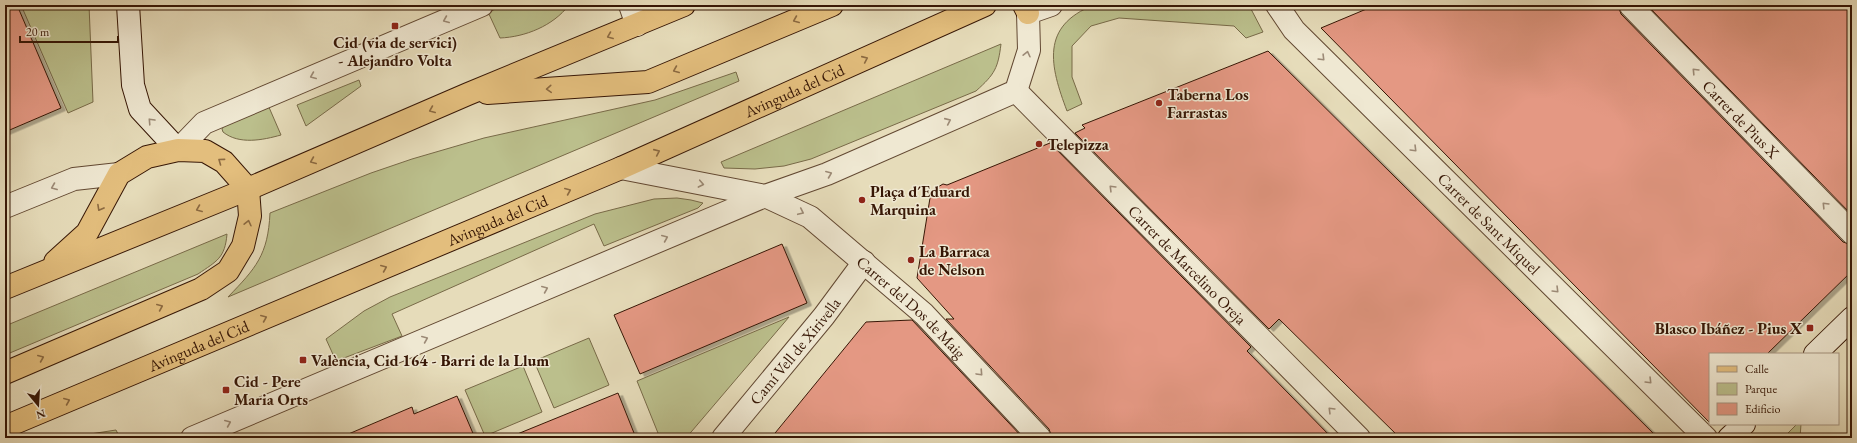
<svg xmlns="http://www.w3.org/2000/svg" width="1857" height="443" font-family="'EB Garamond',serif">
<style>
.green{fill:#bbbf8c;stroke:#786a48}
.building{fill:#e49883;stroke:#361605;filter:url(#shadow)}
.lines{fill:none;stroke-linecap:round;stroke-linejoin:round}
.street-casing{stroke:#624832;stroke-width:24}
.secondary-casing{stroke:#361605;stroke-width:24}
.primary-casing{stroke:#361605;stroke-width:24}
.street{stroke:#efe8d2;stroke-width:22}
.secondary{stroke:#efe8d2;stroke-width:22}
.primary{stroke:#e3be7d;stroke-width:22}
.oneway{stroke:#9c8a76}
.oneway2{stroke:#8c6a41}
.poi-dot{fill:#8f2418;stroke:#efe8d2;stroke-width:1.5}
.labels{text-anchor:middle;stroke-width:3;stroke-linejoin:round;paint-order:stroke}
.poi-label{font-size:16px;font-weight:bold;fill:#361605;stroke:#efe8d2;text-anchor:start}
.street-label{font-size:16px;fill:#361605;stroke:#efe8d2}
</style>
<defs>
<filter id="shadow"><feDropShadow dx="4.5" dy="2.5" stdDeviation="0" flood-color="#0004"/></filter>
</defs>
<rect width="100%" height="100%" fill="#e6dcba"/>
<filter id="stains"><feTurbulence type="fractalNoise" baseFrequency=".005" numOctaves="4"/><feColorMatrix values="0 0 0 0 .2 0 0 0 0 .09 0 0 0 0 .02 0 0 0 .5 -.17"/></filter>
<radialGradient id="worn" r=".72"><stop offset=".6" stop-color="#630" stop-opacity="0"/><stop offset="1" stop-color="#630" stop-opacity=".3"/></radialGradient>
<path class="green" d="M21,5h68l4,97 -25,11z
M506,5h63c-16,21 -44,32 -69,33l-12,-26z
M1094,5h111l46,4 12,23 -17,6 -12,-12 -115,-8 -28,8 -19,20v31l10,27 -15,7c-17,-45 -27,-85 27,-106z
M1001,44c-3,24 -6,30 -25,47l-165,68 -27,7 -29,3 -31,-1 -3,-6z
M736,72l3,9 -511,216c28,-29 40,-42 42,-84l101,-40 41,-14 72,-21 171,-38z
M359,80l2,6 -55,40 -9,-21z
M268,105l13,30c-18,5 -42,10 -58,-3l-1,-3 2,-4z
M677,198l14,2 12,3 -5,5 -94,38 -10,-22 -202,90 10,22 -66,25 -10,-22 38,-28 26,-14 205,-83 59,-15z
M227,234c-2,24 -10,27 -29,40l-193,81v-29z
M789,317l-103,121h-26l-23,-57z
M589,338l20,47 -55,23 -20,-47z
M523,366l19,46 -57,24 -20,-46z
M1797,424h4l-1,14h-17z
M116,430l4,8h-56z"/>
<path class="building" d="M5,5h12l44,103 -56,24z
M1376,5h242l3,9 222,228 9,3v26l-85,83h-57v69l-389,-395z
M1647,5h205v210z
M1268,51l390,387h-258l-121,-119 -10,10 -194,-196 10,-5 -3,-3z
M1050,143l201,204 -4,4 85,87h-280l-3,-9 -103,-110h8l-37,-41 13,-80 3,-8 10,-6 4,1z
M782,244l25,59 -167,71 -26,-59z
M912,320l111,118h-252l95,-116z
M618,393l18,45h-126v-1z
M457,396l18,42h-136l73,-31 2,7z"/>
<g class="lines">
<defs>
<g id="street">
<path d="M630,5l7,20"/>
<path id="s1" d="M1277,5l17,25 412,408"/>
<path id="s2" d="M1630,5l222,228"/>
<path id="s3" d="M1016,91l343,347"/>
<path d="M178,150l26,-27 278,-118"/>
<path id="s4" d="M621,168l144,28 45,21 114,97 116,124"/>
<path d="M5,207l69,-28 45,-5"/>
<path d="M192,438l573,-242 62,-22 189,-83 13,-41 -1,-37 23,-8"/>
<path id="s5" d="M723,438l101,-122 40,-54"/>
</g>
<path id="secondary" d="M128,5l5,80 7,24 38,41
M1815,354l37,-36
M1729,438l15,-14"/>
<g id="primary">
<path d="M1024,5l4,8"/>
<path d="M487,93l161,-11 184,-77"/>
<path d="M5,288l243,-99 220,-95 216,-89"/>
<path d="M5,373l196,-84 27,-18 15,-25 7,-30 -2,-27 -24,-27 -19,-11 -27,-1 -31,7 -28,17 -32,59 -32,29"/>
<path id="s6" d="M5,427l616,-259 364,-163"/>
</g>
</defs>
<use href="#street" class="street-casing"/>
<use href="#secondary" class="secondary-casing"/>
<use href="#primary" class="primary-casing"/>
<use href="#street" class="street"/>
<use href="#secondary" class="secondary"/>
<use href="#primary" class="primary"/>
</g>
<defs><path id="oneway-chevron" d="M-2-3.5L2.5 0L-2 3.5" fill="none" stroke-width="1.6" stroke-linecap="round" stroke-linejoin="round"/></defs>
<g class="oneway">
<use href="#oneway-chevron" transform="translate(446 20) rotate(157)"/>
<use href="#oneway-chevron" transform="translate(1027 54) rotate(-77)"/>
<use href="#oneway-chevron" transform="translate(1322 58) rotate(45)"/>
<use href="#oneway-chevron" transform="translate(1695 71) rotate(-134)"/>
<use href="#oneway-chevron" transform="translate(313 76) rotate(157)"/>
<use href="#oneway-chevron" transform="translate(151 121) rotate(-133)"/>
<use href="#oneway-chevron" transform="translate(948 121) rotate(-24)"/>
<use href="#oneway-chevron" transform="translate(1414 149) rotate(45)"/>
<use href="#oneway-chevron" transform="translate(829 174) rotate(-22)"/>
<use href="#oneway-chevron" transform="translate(701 184) rotate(11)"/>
<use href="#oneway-chevron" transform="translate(54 187) rotate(158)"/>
<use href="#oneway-chevron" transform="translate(1112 188) rotate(-135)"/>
<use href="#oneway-chevron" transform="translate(1825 205) rotate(-134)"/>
<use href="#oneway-chevron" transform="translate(801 212) rotate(25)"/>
<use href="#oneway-chevron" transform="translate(665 238) rotate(-23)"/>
<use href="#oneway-chevron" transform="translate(545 289) rotate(-23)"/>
<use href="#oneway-chevron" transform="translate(1556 290) rotate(45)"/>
<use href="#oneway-chevron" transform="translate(425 339) rotate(-23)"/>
<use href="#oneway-chevron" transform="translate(980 373) rotate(47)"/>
<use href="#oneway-chevron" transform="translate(1649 381) rotate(45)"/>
<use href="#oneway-chevron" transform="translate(1331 410) rotate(-135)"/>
<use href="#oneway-chevron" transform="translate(228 423) rotate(-23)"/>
</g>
<g class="oneway2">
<use href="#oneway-chevron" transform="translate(796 20) rotate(157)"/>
<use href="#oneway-chevron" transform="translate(610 36) rotate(158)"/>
<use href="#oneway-chevron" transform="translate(865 59) rotate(-24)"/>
<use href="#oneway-chevron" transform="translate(676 70) rotate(157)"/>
<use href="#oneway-chevron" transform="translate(549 89) rotate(176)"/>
<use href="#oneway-chevron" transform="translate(432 110) rotate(157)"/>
<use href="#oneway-chevron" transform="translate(657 152) rotate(-24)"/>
<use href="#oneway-chevron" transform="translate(221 161) rotate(-144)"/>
<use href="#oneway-chevron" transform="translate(313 161) rotate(157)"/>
<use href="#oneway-chevron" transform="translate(568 191) rotate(-23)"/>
<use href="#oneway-chevron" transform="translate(100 208) rotate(119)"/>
<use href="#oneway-chevron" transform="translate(199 209) rotate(158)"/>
<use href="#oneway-chevron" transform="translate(248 223) rotate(-77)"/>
<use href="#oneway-chevron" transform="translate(384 268) rotate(-23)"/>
<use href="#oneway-chevron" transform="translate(160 307) rotate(-23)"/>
<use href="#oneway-chevron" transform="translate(264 318) rotate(-23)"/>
<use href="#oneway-chevron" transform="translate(41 358) rotate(-23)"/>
<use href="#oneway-chevron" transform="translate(67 401) rotate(-23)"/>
</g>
<g class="poi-dot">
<rect x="391" y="22" width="8" height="8" rx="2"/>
<circle cx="1159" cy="103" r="4"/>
<circle cx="1039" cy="144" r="4"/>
<circle cx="862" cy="200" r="4"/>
<circle cx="911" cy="260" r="4"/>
<rect x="1806" y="324" width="8" height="8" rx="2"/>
<rect x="299" y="356" width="8" height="8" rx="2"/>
<rect x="222" y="386" width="8" height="8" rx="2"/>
</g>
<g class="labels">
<g class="poi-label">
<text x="395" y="48" text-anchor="middle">Cid (via de servici)<tspan x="395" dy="18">- Alejandro Volta</tspan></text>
<text x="1167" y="100">Taberna Los<tspan x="1167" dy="18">Farrastas</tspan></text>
<text x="1047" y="150">Telepizza</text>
<text x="870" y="197">Plaça d´Eduard<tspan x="870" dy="18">Marquina</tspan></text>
<text x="919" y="257">La Barraca<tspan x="919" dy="18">de Nelson</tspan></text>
<text x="1802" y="334" text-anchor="end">Blasco Ibáñez - Pius X</text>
<text x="311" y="366">València, Cid 164 - Barri de la Llum</text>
<text x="234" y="387">Cid - Pere<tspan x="234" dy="18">Maria Orts</tspan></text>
</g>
<g class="street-label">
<text dy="6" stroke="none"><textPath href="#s6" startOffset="858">Avinguda del Cid</textPath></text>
<text dy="6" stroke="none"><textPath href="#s2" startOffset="159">Carrer de Pius X</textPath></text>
<text dy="6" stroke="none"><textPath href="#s6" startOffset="534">Avinguda del Cid</textPath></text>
<text dy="6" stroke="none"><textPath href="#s1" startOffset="305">Carrer de Sant Miquel</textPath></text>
<text dy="6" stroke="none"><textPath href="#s3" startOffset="244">Carrer de Marcelino Oreja</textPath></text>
<text dy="6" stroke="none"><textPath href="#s4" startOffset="332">Carrer del Dos de Maig</textPath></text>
<text dy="6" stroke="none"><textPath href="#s6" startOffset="210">Avinguda del Cid</textPath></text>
<text dy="6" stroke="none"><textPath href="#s5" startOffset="113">Camí Vell de Xirivella</textPath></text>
</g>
</g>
<rect width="1857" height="443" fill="none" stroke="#e6dcba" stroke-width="20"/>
<rect x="6" y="6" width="1845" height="431" fill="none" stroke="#361605" stroke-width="2"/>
<rect x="10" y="10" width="1837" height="423" fill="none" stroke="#361605"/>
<rect x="1709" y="353" width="130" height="72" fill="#efe8d2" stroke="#a59480"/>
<rect x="1717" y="366" width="20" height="6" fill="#e3be7d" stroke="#a59480"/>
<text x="1745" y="373" font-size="12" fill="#361605">Calle</text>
<rect x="1717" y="383" width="20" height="12" fill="#bbbf8c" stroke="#a59480"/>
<text x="1745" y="393" font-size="12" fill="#361605">Parque</text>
<rect x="1717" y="403" width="20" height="12" fill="#e49883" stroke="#a59480"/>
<text x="1745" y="413" font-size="12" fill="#361605">Edificio</text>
<g transform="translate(38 405) rotate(162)" stroke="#efe8d2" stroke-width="3" paint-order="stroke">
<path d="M0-3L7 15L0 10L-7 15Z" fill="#361605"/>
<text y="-6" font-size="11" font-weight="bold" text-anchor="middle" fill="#361605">N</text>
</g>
<path d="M20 36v6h98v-6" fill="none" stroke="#361605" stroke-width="2"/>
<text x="26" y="36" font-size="12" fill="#361605" stroke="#efe8d2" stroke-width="3" paint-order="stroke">20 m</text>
<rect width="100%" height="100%" filter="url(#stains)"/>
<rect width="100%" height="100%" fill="url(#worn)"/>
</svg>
